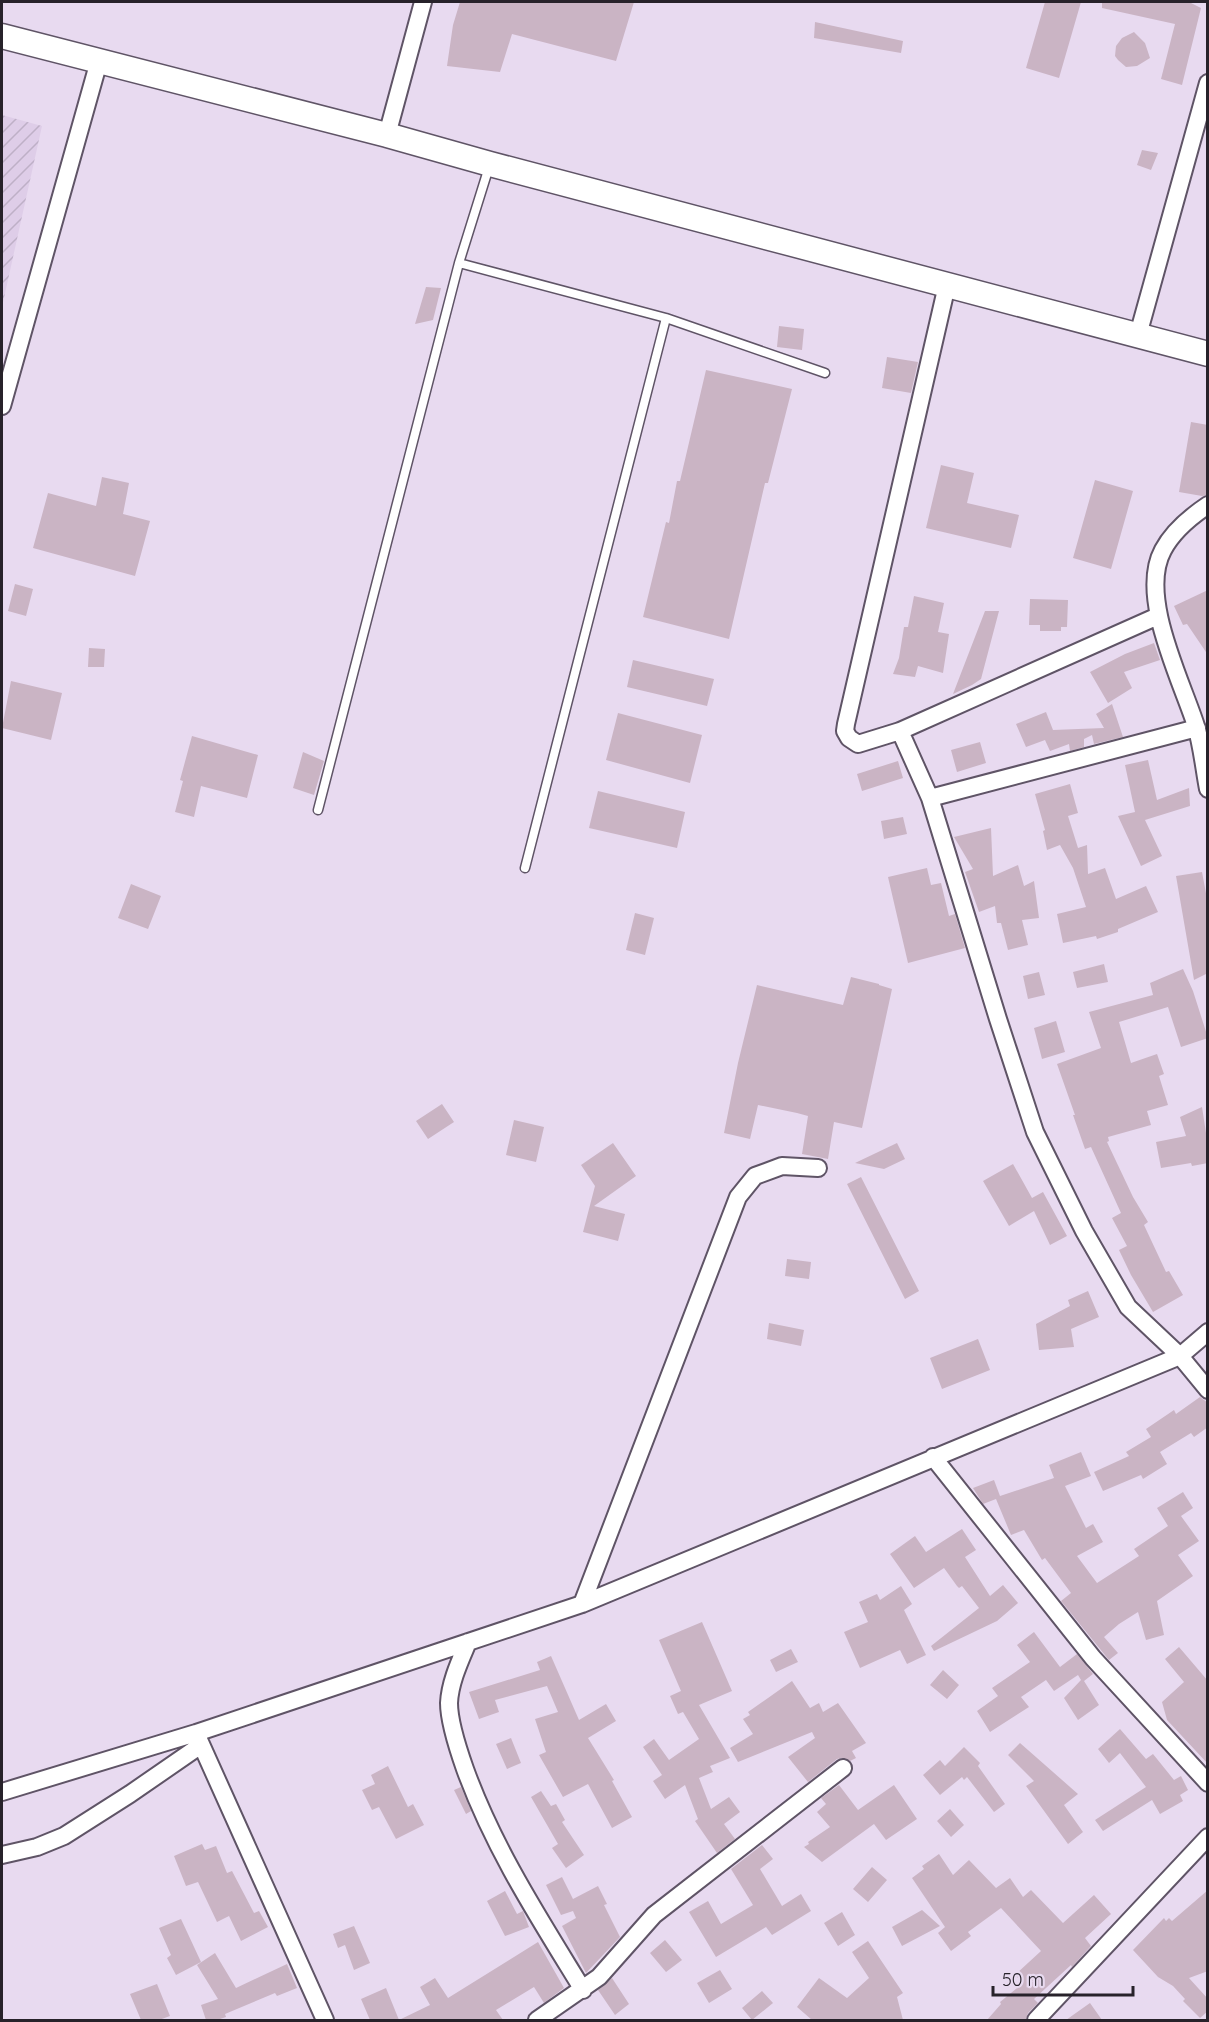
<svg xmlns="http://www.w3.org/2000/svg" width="1209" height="2022" font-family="Quicksand,sans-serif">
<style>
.industrial{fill:url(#industrial-furrows)}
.building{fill:#cab4c4}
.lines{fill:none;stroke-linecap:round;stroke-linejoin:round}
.service-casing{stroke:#5f5466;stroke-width:11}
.minor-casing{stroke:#5f5466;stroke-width:20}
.secondary-casing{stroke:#5f5466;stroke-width:27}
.service{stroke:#fff;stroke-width:8}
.minor{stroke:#fff;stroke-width:16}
.secondary{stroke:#fff;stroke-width:24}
</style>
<defs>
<pattern id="industrial-furrows" width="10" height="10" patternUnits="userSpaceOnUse" patternTransform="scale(1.5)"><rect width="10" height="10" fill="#decde8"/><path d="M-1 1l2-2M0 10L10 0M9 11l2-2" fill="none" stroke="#beb0c7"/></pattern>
</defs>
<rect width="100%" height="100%" fill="#e8daf0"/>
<path class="industrial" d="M2,115l40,11 -40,181z"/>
<path class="building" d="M460,2h174l-18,59 -104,-27 -12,38 -53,-6 6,-41z
M1045,2h36l-22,76 -33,-10z
M1102,2h87l12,6 -19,77 -21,-6 14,-55 -73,-16z
M815,22l88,19 -2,12 -87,-15z
M1134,32l11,11 5,15 -13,8 -11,1 -8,-7 -3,-4 1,-10 6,-8z
M1142,150l16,3 -7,17 -14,-5z
M426,287l15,1 -8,32 -18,4z
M779,326l25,3 -2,21 -25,-3z
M887,357l31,5 -7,31 -29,-5z
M706,370l86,19 -24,94h-3l-36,156 -86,-22 23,-95 3,1 8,-42h3z
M1191,422l17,3v70l-6,1 -23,-4z
M941,465l33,8 -7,30 52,12 -8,33 -85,-20z
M102,477l27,6 -6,31 27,7 -15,55 -102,-28 15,-55 48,13z
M1095,480l38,11 -22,78 -38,-11z
M15,584l18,5 -7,27 -18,-5z
M1208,590v65l-21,-31 -4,1 -9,-19z
M914,596l30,7 -6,29 11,2 -6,39 -25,-7 -3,11 -22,-3 6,-16 5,-31h4z
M1030,599l38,1 -1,27h-6v4h-21v-6h-11z
M985,611h14l-18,68 -9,6 -19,9z
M1154,643l6,17 -36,12 8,16 -24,15 -18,-31 35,-18z
M89,648l16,1 -1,18h-16z
M633,660l81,19 -7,27 -80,-19z
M11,681l51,12 -11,47 -49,-12z
M1112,704l11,33 -29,7 -2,-9 -8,4v8l-14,4 -1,-7 -19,7 -5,-11 -19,7 -10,-23 30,-12 7,18 51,-2 -8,-14z
M618,713l84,22 -12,48 -84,-23z
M192,736l66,19 -11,43 -46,-12 -7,31 -19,-5 8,-31 -3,-1z
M980,742l6,21 -29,9 -6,-22z
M303,752l21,9 -10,34 -21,-7z
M1148,760l9,40 32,-12 1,18 -45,14 17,36 -21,10 -23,-50 17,-4 -10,-47z
M898,761l5,17 -41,13 -5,-17z
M1070,784l8,29 -10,3 10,32 9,-3 1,29 17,-6 11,31 30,-13 12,26 -40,17v3l-21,7 -1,-3 -33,7 -6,-29 29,-7 -13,-39 -13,-23 -13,5 -4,-19 2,-1 -10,-36z
M598,791l87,21 -8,36 -88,-20z
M903,817l4,17 -23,5 -3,-18z
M991,828l2,48 25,-11 6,21 10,-5 5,37 -17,2 6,25 -20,5 -7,-27h-4l-2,-17 -16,6 -14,-40 8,-3 -19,-32z
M927,868l4,17 10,-2 8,33 6,-2 10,34 -57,15 -20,-86z
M1202,872l6,32v69l-14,7 -18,-104z
M131,884l30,12 -13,33 -30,-11z
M635,913l19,5 -9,37 -19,-5z
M1104,964l4,18 -31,6 -4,-16z
M1183,969l10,22 15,47 -27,9 -13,-40 -49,15 12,41 26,-9 7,20 -5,2 9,29 -21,6 4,14 -43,12 1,4 -2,1 26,55 15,25 -4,3 22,47 3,-1 14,24 -30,17 -22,-37 -12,-25 8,-4 -15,-28 9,-5 -30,-66 -6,2 -12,-34h2l-18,-51 44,-16 -12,-36 64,-17 -3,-12z
M1039,972l6,23 -17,4 -5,-23z
M851,977l28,7v1l13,4 -30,139 -28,-6 -6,37 -26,-5 6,-38 -11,-3 -39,-8 -8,34 -26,-6 14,-70 19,-78 86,20z
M1056,1021l9,31 -23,7 -8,-31z
M442,1104l12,18 -26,17 -12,-18z
M1202,1107l6,39v17l-16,3 -1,-3 -30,5 -5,-26 30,-6 -6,-19z
M514,1120l30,7 -8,35 -30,-7z
M613,1143l23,33 -42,30 31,8 -7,27 -35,-9 12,-46 -14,-21z
M897,1143l8,16 -21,10 -29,-6z
M1013,1164l19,34 11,-6 24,44 -17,9 -16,-34 -25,15 -26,-45z
M861,1177l58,114 -14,8 -58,-115z
M787,1259l24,3 -2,17 -24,-3z
M1088,1291l11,26 -28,12 3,18 -35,3 -3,-26 34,-18 -2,-6z
M769,1323l35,7 -3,16 -34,-7z
M978,1339l12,31 -48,19 -12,-31z
M1200,1397l8,6v24l-14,10 -3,-4 -31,19 7,12 -24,15 -2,-4 -38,16 -9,-19 35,-16 -3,-4 25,-15 -5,-8 28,-19 2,4z
M1081,1452l10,24 -26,10 21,42 7,-4 10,18 -26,14 20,27 42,-27 -5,-7 34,-23 -11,-18 26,-16 10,16 -12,8 18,25 -21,14 15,21 -36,25 7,34 -18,5 -8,-28 -19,12 -15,13 14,16 -9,7 -48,-59 10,-8 -26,-35 -3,2 -18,-30 -13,5 -15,-36 -13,5 -10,-16 21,-8 6,16 54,-18 -5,-13z
M962,1529l14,21 -11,7 25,39 13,-11 15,18 -21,18 -63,30 -3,-5 48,-38 -17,-22 -3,2 -2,-2 -13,-18 -30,20 -24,-34 25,-18 11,16z
M901,1586l11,18 -8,6 22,45 -19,9 -7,-14 -40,18 -16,-36 24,-10 -9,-20 18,-8 3,6z
M702,1622l30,69 -33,14 31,53 -20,8 3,6 -14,6 12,31 18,-12 11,15 -16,12 11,15 -18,14 -22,-32 3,-2 -13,-34 -20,14 -12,-18 9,-6 -19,-28 11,-8 15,21 30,-21 -16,-27 -5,2 -8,-18 11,-5 -22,-51z
M1034,1632l26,35 17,-13 16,20 -9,7 15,24 -21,15 -14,-22 17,-18 -3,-5 -24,16 -8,-11 -25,17 8,10 -39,25 -13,-21 21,-15 -6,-8 38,-26 -13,-17z
M1179,1647l29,34v83l-41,-44 -5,-18 22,-20 -19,-23z
M791,1649l7,13 -22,10 -6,-12z
M551,1656l28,64 27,-16 10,17 -28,17 26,42 -2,1 20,36 -20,11 -24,-44 -25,13 -24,-42 7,-3 -11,-33 23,-7 -11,-26 -52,14 4,12 -20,7 -10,-27 71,-22 -3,-8z
M943,1670l16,15 -12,14 -17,-14z
M792,1681l18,27 9,-5 4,9 15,-9 28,40 -14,8 4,7 -6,3 -8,-3 -5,1 -29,23 -20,-25 27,-19 -3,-6 -74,30 -8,-14 23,-14 -10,-15 7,-4 -2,-3z
M1120,1729l26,30 7,-5 21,26 7,-4 7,14 -8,5 3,6 -23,13 -8,-14 -49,31 -8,-11 51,-33 -26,-34 -11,10 -11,-14z
M511,1738l10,25 -14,6 -11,-25z
M1020,1743l58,51 -14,11 19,27 -15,12 -42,-58 8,-5 -26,-26z
M964,1747l16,16 -2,3 27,38 -11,8 -27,-35 -3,3 -2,-3 -22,18 -17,-20 17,-15 5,6z
M388,1766l20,41 5,-3 11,21 -28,14 -17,-32 -7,3 -10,-20 13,-6 -4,-9z
M839,1785l19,25 36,-25 23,34 -31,21 -12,-16 -52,38 -18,-15 5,-3 -1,-2 22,-15 -13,-15 9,-8 -5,-6z
M461,1787l10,24 -5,3 -12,-24z
M541,1791l10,15 5,-2 9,16 -3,2 22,33 -18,13 -14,-20 6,-4 -27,-47z
M950,1809l14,16 -13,12 -14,-16z
M202,1844l3,6 11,-4 11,27 5,-2 22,42 5,-2 9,16 -27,14 -12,-25 -12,6 -19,-40 -12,4 -12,-30z
M762,1845l11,14 -13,10 22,37 19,-12 10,17 -39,24 -6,-8 -50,30 -27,-45 19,-11 13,23 32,-19 -22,-36z
M939,1854l14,21 16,-15 27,28 14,-10 13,19 8,-7 32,33 31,-28 17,19 -26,24 6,8 -19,21 -1,-2 -37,34 4,4 -10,10 -2,7h-39l14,-16 -1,-2 23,-19 -8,-8 26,-24 -40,-43 -33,24 3,4 -20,15 -13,-18 7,-6 -33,-49 12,-9 -2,-3z
M872,1867l15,13 -19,22 -15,-13z
M562,1877l11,22 25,-13 9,18 -3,1 16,32 -34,36 -24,-47 14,-8 -3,-7 -12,4 -15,-30z
M1208,1890v81l-19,7 19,21v12l-8,7 -17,-17 2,-2 -12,-13 -15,-9 -25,-27 31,-32 2,3 3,-3 3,3z
M505,1891l12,23 6,-3 6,16 -24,9 -18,-35z
M922,1910l18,16 -38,20 -10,-19z
M842,1912l13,23 -17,11 -14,-23z
M181,1919l20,43 -25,13 -9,-17 4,-3 -12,-27z
M354,1926l16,37 -16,7 -9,-25 -7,3 -5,-14z
M665,1940l17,20 -16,12 -16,-19z
M868,1941l35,52 -6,4 6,23h-91l-15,-13 22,-29 28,20 22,-20 -17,-26z
M538,1942l26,46 -20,15 -10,-16 -38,23 7,10h-133l-9,-21 25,-11 13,32 31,-15 -10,-18 15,-9 13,20z
M215,1953l21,35 51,-24 10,24 -20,8 -2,-3 -50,21 1,3 -9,3h-11l-5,-15 17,-6 -21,-34z
M720,1970l12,19 -23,14 -12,-20z
M612,1978l17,26 -14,11 -17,-25z
M157,1984l13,32 -11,4h-18l-11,-26z
M762,1991l11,12 -21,17 -10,-12z
M1090,2003l12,17h-36z"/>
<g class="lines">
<defs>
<path id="service" d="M459,263l207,55 159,55
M318,810l141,-547 30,-96
M525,868l141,-550"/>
<path id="minor" d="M387,135l36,-133
M947,285l-101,439 -1,7 4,7 9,6 42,-13 258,-115
M1138,335l70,-252
M2,406l97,-345
M1208,505c-18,12 -35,26 -45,45 -25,46 18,129 33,176 6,20 8,42 12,63
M900,731l30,67 68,221 37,113 49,99 44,76 52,49 28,34
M930,798l267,-70
M933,1457l160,201 115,125
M582,1604l156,-407 17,-21 27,-10 36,2
M468,1642c-8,19 -18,40 -19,61 0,18 10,49 16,66 29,80 74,149 118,221
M196,1733l129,287
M2,1792l194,-59 386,-129 598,-248 28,-24
M2,1855l35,-8 27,-11 66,-42 71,-49
M537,2020l62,-43 55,-62 189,-147
M1036,2020l172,-183"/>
<path id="secondary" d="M2,36l385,99 103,29 718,190"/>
</defs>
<use href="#service" class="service-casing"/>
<use href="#minor" class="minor-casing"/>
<use href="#secondary" class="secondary-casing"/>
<use href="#service" class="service"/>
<use href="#minor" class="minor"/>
<use href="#secondary" class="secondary"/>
</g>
<rect width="1209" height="2022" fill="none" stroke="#27222a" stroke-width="6"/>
<path d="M993 1986v9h140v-9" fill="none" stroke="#27222a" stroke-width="3"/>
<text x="1002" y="1986" font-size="18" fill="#27222a" stroke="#e8daf0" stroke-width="4.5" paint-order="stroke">50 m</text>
</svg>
